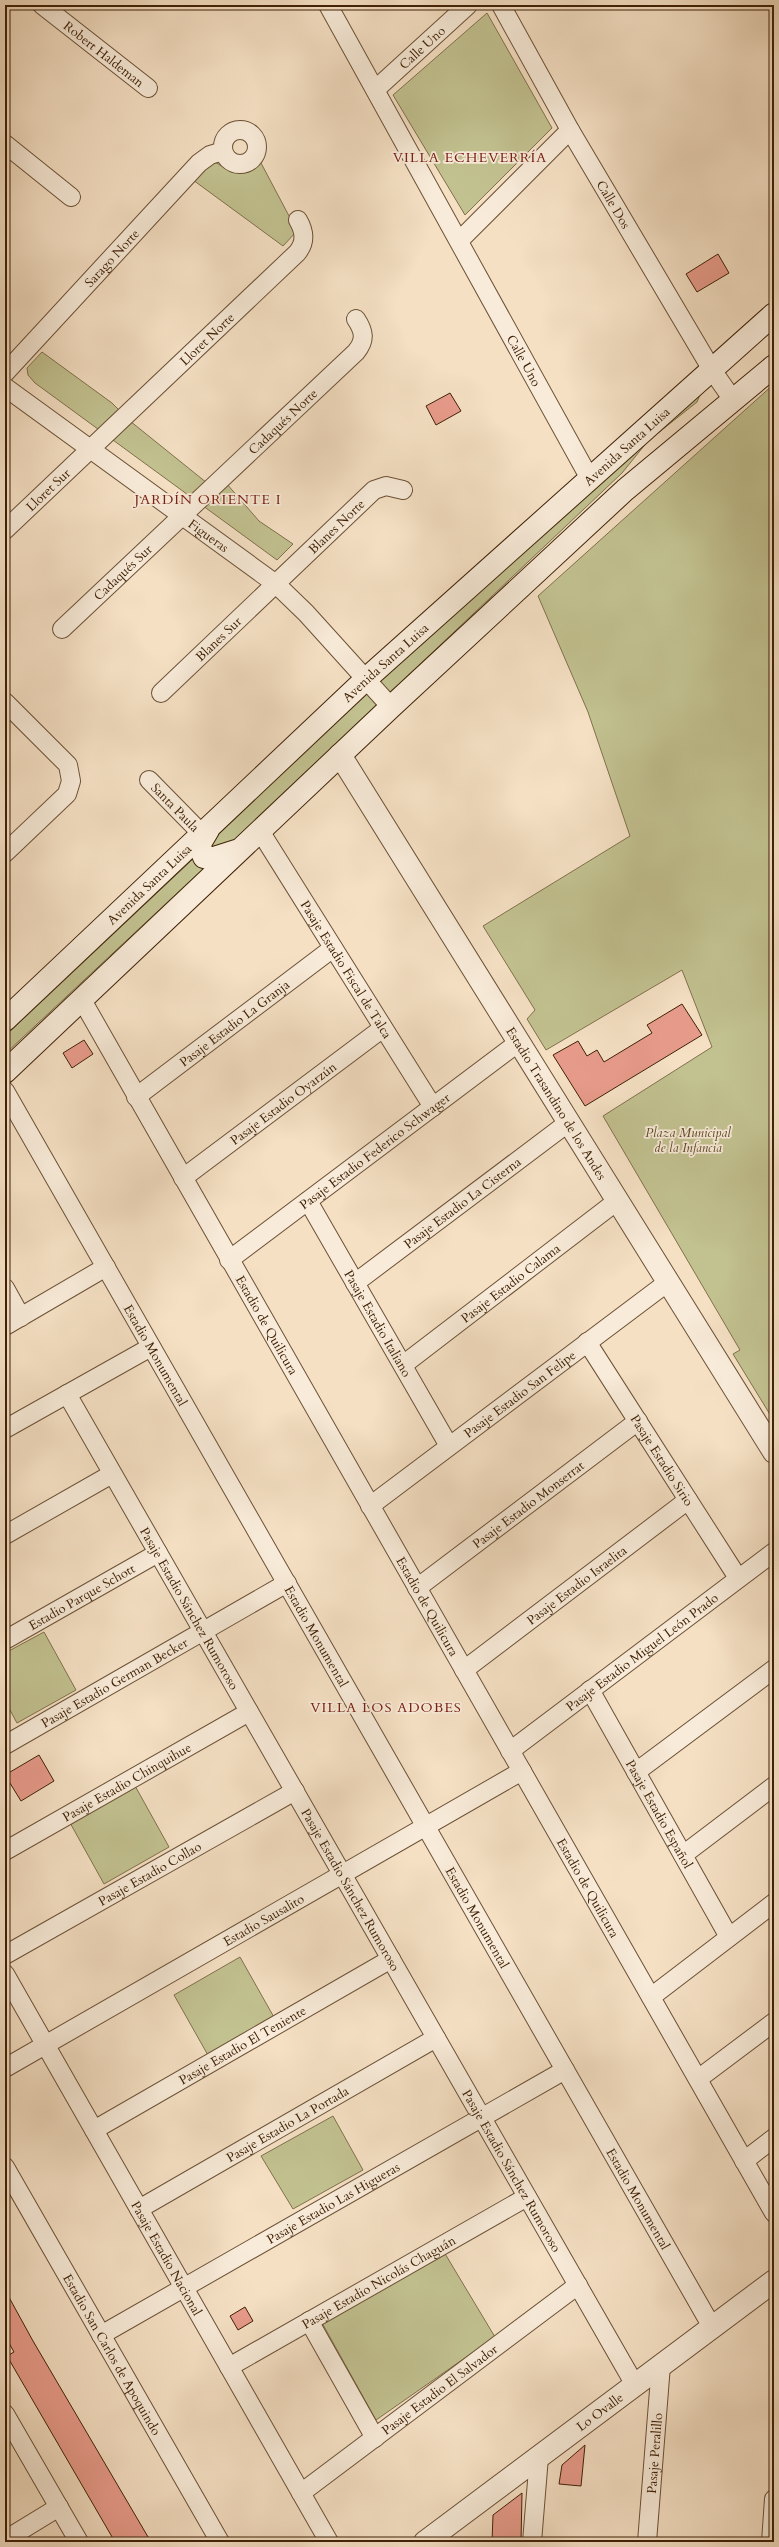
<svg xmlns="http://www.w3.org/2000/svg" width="779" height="2547" font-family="Cardo,serif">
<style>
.green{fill:#c2c190;stroke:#80714b}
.building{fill:#e89b8b;stroke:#3f2106}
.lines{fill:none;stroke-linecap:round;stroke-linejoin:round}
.minor-casing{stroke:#6c5136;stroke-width:20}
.tertiary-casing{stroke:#6c5136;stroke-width:24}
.secondary-casing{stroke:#3f2106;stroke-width:24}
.minor{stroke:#f8ebd9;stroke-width:18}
.tertiary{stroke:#f8ebd9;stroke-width:22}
.secondary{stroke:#f8ebd9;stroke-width:22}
.labels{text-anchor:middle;stroke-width:3.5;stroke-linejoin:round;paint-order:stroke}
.street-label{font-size:13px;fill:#3f2106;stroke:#f8ebd9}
.park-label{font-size:13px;font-style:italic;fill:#604928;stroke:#f8ebd9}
.neighbourhood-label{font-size:14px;letter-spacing:1px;fill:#7a1f14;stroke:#f8ebd9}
</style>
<rect width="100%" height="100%" fill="#f5e0c4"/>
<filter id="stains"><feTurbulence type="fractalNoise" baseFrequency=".005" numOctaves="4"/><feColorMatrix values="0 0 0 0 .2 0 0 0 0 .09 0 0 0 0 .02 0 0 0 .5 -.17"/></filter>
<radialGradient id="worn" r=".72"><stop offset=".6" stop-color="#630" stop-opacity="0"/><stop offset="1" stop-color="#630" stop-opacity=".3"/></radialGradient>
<path class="green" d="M487,13l65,115 -87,87 -72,-120z
M212,160l19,12 30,-9 36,68 -14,15 -90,-66z
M42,352l70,51 18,18 87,70 9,-8 33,38 34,23 -16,16 -242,-177 -7,-8 -1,-7z
M774,384v1037l-41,-67 7,-4 -137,-234 109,-69 -30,-77 -136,80 -19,-31 8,-9 -52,-84 147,-90 -42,-124 -50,-116z
M702,390l-5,12 -49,39 -26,32 -392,371 -19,3 2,-7 10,-10 169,-166z
M193,859l12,8 -200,187v-18z
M44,1632l32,58 -59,33 -12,-22v-48z
M134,1784l35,63 -65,37 -35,-63z
M240,1957l35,62 -66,38 -35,-62z
M333,2116l30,54 -70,39 -32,-53z
M444,2252l51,85 -119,83 -55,-99z"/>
<path class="building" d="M718,254l11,19 -32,19 -11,-18z
M450,393l11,18 -25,14 -10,-19z
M682,1004l20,31 -117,71 -32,-51 25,-14 9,15 10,-6 7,12 48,-29 -5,-8z
M84,1040l9,14 -21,14 -9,-15z
M39,1755l15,26 -33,20 -16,-26z
M5,2290l28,51 118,201h-36l-108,-186 7,-4 -9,-16z
M245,2307l8,14 -15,9 -8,-14z
M585,2445l-4,41 -22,-2 3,-19z
M522,2493l-1,49h-29l1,-27z"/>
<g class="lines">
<defs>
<g id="minor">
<path id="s1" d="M42,5l106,83"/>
<path id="s2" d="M328,5l262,474"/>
<path id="s3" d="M501,5l69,125 142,240 21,30"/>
<path id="s4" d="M376,89l92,-84"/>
<circle cx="240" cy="147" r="17"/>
<path d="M5,144l66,53"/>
<path d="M460,240l110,-110"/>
<path id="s5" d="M5,373l194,-210 11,-8 13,-4"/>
<path id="s6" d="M5,387l271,197 30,29 85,94"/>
<path id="s7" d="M5,530l292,-277c9,-11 8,-21 1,-33"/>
<path id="s8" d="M62,629l294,-277c10,-12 8,-21 0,-33"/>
<path id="s9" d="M161,693l213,-203 12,-4 17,4"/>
<path d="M5,702l63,63 3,16 -4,13 -62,59"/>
<path id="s10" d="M149,780l53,54"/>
<path id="s11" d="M260,831l173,276"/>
<path id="s12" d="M82,1000l692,1213"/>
<path id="s13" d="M5,1091l707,1236"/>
<path id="s14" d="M136,1097l197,-149"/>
<path id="s15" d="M183,1178l200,-150"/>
<path id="s16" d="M308,1201l141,245"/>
<path id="s17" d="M229,1260l290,-218"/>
<path id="s18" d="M355,1283l214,-161"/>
<path d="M5,1288l16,29"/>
<path d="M5,1326l101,-59"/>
<path id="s19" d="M587,1342l151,236"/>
<path id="s20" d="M403,1365l214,-164"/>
<path id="s21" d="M67,1394l568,991"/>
<path d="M5,1429l146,-82"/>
<path id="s22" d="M370,1506l298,-224"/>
<path d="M5,1535l107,-61"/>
<path id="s23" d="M417,1588l221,-167"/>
<path id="s24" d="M5,1640l153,-87"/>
<path id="s25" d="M464,1670l224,-170"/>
<path id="s26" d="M590,1690l139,247"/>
<path id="s27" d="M5,1745l282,-162"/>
<path id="s28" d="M510,1751l264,-199"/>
<path d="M636,1772l138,-103"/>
<path id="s29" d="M5,1851l244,-139"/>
<path d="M683,1855l91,-69"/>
<path id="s30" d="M5,1955l290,-164"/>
<path id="s31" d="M5,1974l324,568"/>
<path d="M651,1997l123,-94"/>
<path id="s32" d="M5,2068l517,-297"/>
<path d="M698,2079l76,-57"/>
<path id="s33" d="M94,2130l297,-171"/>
<path d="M744,2161l30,-23"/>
<path id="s34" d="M5,2167l215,375"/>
<path id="s35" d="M139,2209l297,-171"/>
<path d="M309,2321l66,117"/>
<path id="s36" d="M101,2335l464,-265"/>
<path id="s37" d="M229,2367l298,-170"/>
<path d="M5,2414l74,128"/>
<path id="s38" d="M301,2493l277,-208"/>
<path d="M5,2540l54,-33"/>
<path d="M532,2542l7,-85"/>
<path id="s39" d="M647,2542l14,-177"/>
<path d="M771,2542l3,-43"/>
</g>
<g id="tertiary">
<path id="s40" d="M340,755l434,697"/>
<path id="s41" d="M425,2542l349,-261"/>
</g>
<g id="secondary">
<path d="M208,830l-9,15 5,12 7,2 25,-8"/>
<path id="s42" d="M5,1020l361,-341 408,-365"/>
<path d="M5,1072l386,-365 234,-217 149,-124"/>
</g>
</defs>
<use href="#minor" class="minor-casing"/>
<use href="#tertiary" class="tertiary-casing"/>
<use href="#secondary" class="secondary-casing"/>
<use href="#minor" class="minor"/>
<use href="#tertiary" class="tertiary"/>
<use href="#secondary" class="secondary"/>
</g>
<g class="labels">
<g class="street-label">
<text dy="5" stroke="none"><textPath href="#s4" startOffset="62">Calle Uno</textPath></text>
<text dy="5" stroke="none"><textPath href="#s1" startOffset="79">Robert Haldeman</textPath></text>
<text dy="5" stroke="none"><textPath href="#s3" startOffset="229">Calle Dos</textPath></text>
<text dy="5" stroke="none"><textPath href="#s5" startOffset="157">Sarago Norte</textPath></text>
<text dy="5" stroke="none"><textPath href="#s7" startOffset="278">Lloret Norte</textPath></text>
<text dy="5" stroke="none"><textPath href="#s2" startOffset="406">Calle Uno</textPath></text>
<text dy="5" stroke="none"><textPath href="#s8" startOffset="303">Cadaqués Norte</textPath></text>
<text dy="5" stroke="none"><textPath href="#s42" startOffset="846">Avenida Santa Luisa</textPath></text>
<text dy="5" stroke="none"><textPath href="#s7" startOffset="59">Lloret Sur</textPath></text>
<text dy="5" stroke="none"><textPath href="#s9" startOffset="242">Blanes Norte</textPath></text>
<text dy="5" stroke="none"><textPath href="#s6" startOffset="252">Figueras</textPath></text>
<text dy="5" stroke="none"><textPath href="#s8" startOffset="83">Cadaqués Sur</textPath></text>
<text dy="5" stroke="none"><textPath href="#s9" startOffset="79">Blanes Sur</textPath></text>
<text dy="5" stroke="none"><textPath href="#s42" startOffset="522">Avenida Santa Luisa</textPath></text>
<text dy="5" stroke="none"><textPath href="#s10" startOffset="38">Santa Paula</textPath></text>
<text dy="5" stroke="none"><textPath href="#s42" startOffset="198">Avenida Santa Luisa</textPath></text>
<text dy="5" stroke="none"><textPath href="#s11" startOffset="163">Pasaje Estadio Fiscal de Talca</textPath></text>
<text dy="5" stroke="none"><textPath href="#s14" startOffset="123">Pasaje Estadio La Granja</textPath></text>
<text dy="5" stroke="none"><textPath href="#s15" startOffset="125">Pasaje Estadio Oyarzún</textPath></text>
<text dy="5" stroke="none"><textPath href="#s40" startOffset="410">Estadio Trasandino de los Andes</textPath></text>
<text dy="5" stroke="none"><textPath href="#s17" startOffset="182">Pasaje Estadio Federico Schwager</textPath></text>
<text dy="5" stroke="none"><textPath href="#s18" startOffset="134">Pasaje Estadio La Cisterna</textPath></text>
<text dy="5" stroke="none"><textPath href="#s20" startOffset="135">Pasaje Estadio Calama</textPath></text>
<text dy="5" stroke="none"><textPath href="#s16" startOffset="141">Pasaje Estadio Italiano</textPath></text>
<text dy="5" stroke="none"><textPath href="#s12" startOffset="374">Estadio de Quilicura</textPath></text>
<text dy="5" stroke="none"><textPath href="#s13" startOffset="304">Estadio Monumental</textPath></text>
<text dy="5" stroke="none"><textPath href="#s22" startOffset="187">Pasaje Estadio San Felipe</textPath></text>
<text dy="5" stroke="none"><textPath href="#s19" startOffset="140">Pasaje Estadio Sirio</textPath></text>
<text dy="5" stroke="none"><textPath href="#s23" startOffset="139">Pasaje Estadio Monserrat</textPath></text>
<text dy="5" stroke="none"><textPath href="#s25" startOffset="141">Pasaje Estadio Israelita</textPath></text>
<text dy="5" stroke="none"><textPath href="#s24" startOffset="88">Estadio Parque Schott</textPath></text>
<text dy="5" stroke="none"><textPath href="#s12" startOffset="698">Estadio de Quilicura</textPath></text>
<text dy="5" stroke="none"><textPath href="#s21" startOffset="247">Pasaje Estadio Sánchez Rumoroso</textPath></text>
<text dy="5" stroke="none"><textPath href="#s13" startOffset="628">Estadio Monumental</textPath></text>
<text dy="5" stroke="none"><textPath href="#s28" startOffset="165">Pasaje Estadio Miguel León Prado</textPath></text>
<text dy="5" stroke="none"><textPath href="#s27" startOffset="126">Pasaje Estadio German Becker</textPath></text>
<text dy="5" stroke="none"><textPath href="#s29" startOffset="140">Pasaje Estadio Chinquihue</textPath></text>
<text dy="5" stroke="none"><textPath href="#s26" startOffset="142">Pasaje Estadio Español</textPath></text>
<text dy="5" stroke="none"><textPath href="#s30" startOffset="166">Pasaje Estadio Collao</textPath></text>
<text dy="5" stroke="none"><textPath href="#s12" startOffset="1022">Estadio de Quilicura</textPath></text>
<text dy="5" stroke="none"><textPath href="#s21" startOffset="571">Pasaje Estadio Sánchez Rumoroso</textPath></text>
<text dy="5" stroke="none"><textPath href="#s13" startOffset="952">Estadio Monumental</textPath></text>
<text dy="5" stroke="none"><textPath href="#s32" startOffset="298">Estadio Sausalito</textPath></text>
<text dy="5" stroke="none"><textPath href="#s33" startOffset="171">Pasaje Estadio El Teniente</textPath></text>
<text dy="5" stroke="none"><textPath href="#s35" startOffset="171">Pasaje Estadio La Portada</textPath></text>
<text dy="5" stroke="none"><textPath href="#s21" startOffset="895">Pasaje Estadio Sánchez Rumoroso</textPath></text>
<text dy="5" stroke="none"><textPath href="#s13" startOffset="1276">Estadio Monumental</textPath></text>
<text dy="5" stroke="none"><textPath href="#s36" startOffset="267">Pasaje Estadio Las Higueras</textPath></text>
<text dy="5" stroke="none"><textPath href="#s31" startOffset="327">Pasaje Estadio Nacional</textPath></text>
<text dy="5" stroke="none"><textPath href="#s37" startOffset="172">Pasaje Estadio Nicolás Chaguán</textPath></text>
<text dy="5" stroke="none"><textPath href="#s34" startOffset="216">Estadio San Carlos de Apoquindo</textPath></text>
<text dy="5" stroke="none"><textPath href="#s38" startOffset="173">Pasaje Estadio El Salvador</textPath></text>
<text dy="5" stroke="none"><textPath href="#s41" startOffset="218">Lo Ovalle</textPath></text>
<text dy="5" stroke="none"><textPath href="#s39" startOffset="89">Pasaje Peralillo</textPath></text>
</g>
<g class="park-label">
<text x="688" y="1137">Plaza Municipal<tspan x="688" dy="15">de la Infancia</tspan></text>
</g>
<g class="neighbourhood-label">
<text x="470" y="162">VILLA ECHEVERRÍA</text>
<text x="208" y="504">JARDÍN ORIENTE I</text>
<text x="386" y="1712">VILLA LOS ADOBES</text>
</g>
</g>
<rect width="779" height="2547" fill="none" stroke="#f5e0c4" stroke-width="20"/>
<rect x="6" y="6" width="767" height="2535" fill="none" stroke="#3f2106" stroke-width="2"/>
<rect x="10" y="10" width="759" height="2527" fill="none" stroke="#3f2106"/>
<rect width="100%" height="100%" filter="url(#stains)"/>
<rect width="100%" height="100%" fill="url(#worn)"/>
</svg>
